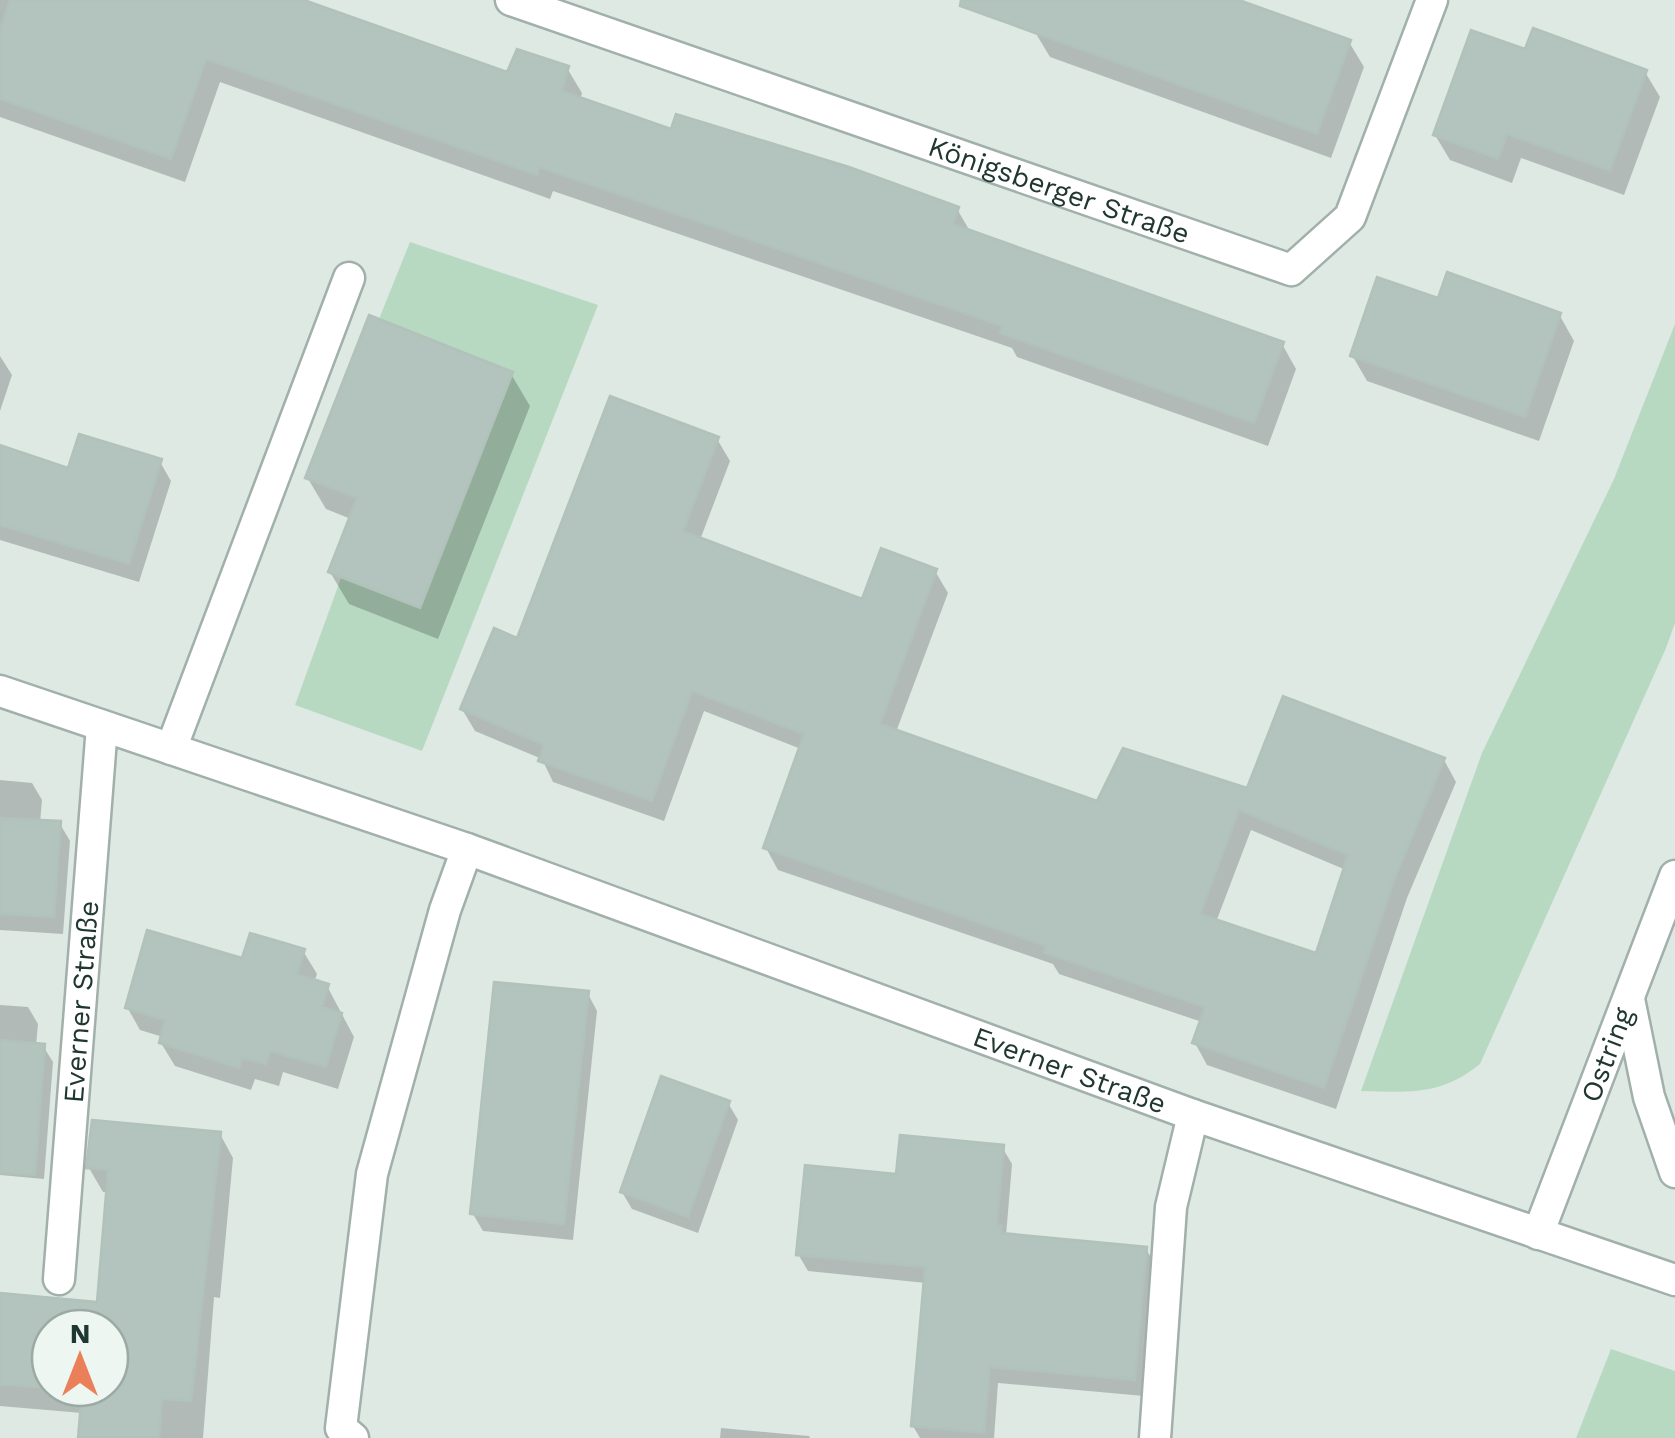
<svg xmlns="http://www.w3.org/2000/svg" width="1675" height="1438" font-family="'Work Sans',sans-serif">
<style>
.grass{fill:#b7d9c1}
.shadow{fill:#0003;fill-rule:evenodd}
.building{fill:#b3c3bd;stroke:#b1c2bb;stroke-width:2.5;fill-rule:evenodd}
.lines{fill:none;stroke-linecap:round;stroke-linejoin:round}
.minor-casing{stroke:#a1b0ab;stroke-width:35}
.minor{stroke:#fff;stroke-width:30}
.labels{text-anchor:middle;stroke-width:9;stroke-linejoin:round;paint-order:stroke}
.street-label{font-size:28px;fill:#203731;stroke:#eef6f2}
</style>
<rect width="100%" height="100%" fill="#dee9e4"/>
<path class="grass" d="M410,242l188,63 -176,446 -127,-46 46,-127 79,30 93,-235 -134,-54z
M1675,324v299l-9,25 -186,416c-40,32 -70,28 -119,27l121,-338 132,-274z
M1611,1349l64,22v67h-99z"/>
<path class="shadow" d="M0,0h297l212,76 58,-8 15,25 -2,7 93,32 284,77 14,24 311,111 14,25 -28,77 -251,-89 -5,-9 -459,-157 -3,8 -330,-117 -35,100 -185,-65z
M973,0h259l117,42 15,25 -33,91 -281,-101 -15,-25z
M1527,53l118,19 15,25 -36,98 -103,-37 -9,25 -62,-23 -15,-25z
M1439,301l121,15 14,25 -35,100 -172,-60 -15,-26z
M0,356l12,19 -12,36z
M511,374l19,32 -92,233 -89,-35 -19,-32 21,-53 -25,-10 -19,-32z
M717,439l13,22 -30,79 163,63 72,-32 13,22 -52,139 202,72 150,-13 196,-31 12,22 -49,116 -71,211 -129,-44 -12,-22 7,-21 -143,-48 -6,-10 -275,-94 -12,-22 35,-99 -97,-38 -40,110 -111,-39 -11,-23 -67,-28 -13,-22 56,-68zM1251,830l95,40 -29,86 -101,-34z
M0,447l70,25 90,-10 11,19 -32,101 -139,-42z
M0,780l32,3 10,17 -2,23 20,1 10,17 -7,93 -63,-4z
M303,951l14,23 -3,8 13,4 27,51 -16,52 -55,-17 -4,14 -24,-7 -4,11 -76,-24 -14,-23 2,-6 -23,-7 -13,-23 117,-46z
M588,994l9,17 -24,229 -90,-9 -10,-17z
M0,1005l28,2 10,17 -2,22h7l10,16 -9,117 -44,-4z
M728,1103l10,17 -40,113 -66,-24 -10,-17z
M220,1134l13,24 -13,140 -6,-1 -11,141h-123l2,-25 -82,-7v-110l99,8 9,-112h-5l-14,-24zM50,1328h60v60h-60z
M1002,1147l10,17 -6,72 140,13 10,17 -12,130 -146,-13 -4,55h-74l-7,-12 13,-143 -118,-12 -10,-17 101,-77z
M721,1428l88,8 1,2h-90z"/>
<path class="building" d="M10,0h294l203,72 10,-23 52,17 -7,25 109,38 5,-15 173,53 110,40 -6,17 331,118 -30,81 -254,-90 2,-7 -463,-159 -2,8 -331,-116 -35,100 -171,-60v-69z
M961,0h278l112,40 -34,94 -357,-128z
M1533,28l114,42 -37,101 -103,-37 -9,25 -65,-24 38,-105 54,19z
M1447,272l114,41 -36,104 -175,-61 27,-79 61,21z
M369,315l144,57 -93,236 -92,-36 29,-74 -52,-20z
M610,396l109,41 -36,94 179,68 19,-51 56,21 -57,155 217,77 26,-53 124,40 36,-92 162,62 -49,117 -72,213 -132,-45 13,-36 -161,-54 2,-7 -283,-98 41,-114 -112,-43 -40,110 -114,-40 6,-16 -84,-36 34,-81 23,10zM1239,810l109,45 -32,98 -116,-39z
M79,434l83,25 -33,105 -129,-39v-80l68,23z
M0,818l61,3 -7,96 -54,-3z
M147,930l95,28 8,-25 55,16 -8,25 32,10 -7,23 20,6 -16,54 -56,-16 -4,13 -24,-6 -3,10 -80,-25 6,-23 -40,-12z
M494,982l95,9 -25,233 -94,-10z
M0,1040l45,4 -10,131 -35,-2z
M661,1076l69,25 -42,116 -68,-25z
M92,1120l129,12 -30,269 -29,-2 -3,39h-81l4,-47 -82,-7v-91l97,9 11,-132 -22,-2zM50,1328h60v60h-60z
M900,1135l104,10 -7,80 5,1 -1,7 146,14 -12,133 -145,-13 -6,66 -73,-7 14,-159 -129,-12 9,-90 91,9z"/>
<g class="lines">
<defs>
<g id="minor">
<path id="s1" d="M511,0l780,270 59,-53 82,-217"/>
<path id="s2" d="M0,691l467,158 726,266 482,165"/>
<path d="M171,749l178,-471"/>
<path d="M1629,999l20,98 26,75"/>
<path id="s3" d="M1538,1234l137,-358"/>
<path id="s4" d="M59,1279l43,-553"/>
<path d="M353,1438l-12,-10 31,-254 73,-264 22,-61"/>
<path d="M1155,1438l16,-231 22,-92"/>
</g>
</defs>
<use href="#minor" class="minor-casing"/>
<use href="#minor" class="minor"/>
</g>
<g class="labels">
<g class="street-label">
<text dy="10" stroke="none"><textPath href="#s1" startOffset="580">Königsberger Straße</textPath></text>
<text dy="10" stroke="none"><textPath href="#s4" startOffset="278">Everner Straße</textPath></text>
<text dy="10" stroke="none"><textPath href="#s3" startOffset="192">Ostring</textPath></text>
<text dy="10" stroke="none"><textPath href="#s2" startOffset="1135">Everner Straße</textPath></text>
</g>
</g>
<g transform="translate(80 1358)"><circle r="48" fill="#eef6f2" stroke="#9caaa5" stroke-width="2.5"/>
<path d="M0-8L18 38L0 25L-18 38Z" fill="#ea7f5a"/>
<text y="-15" font-size="28" font-weight="bold" text-anchor="middle" fill="#203731">N</text>
</g>
</svg>
